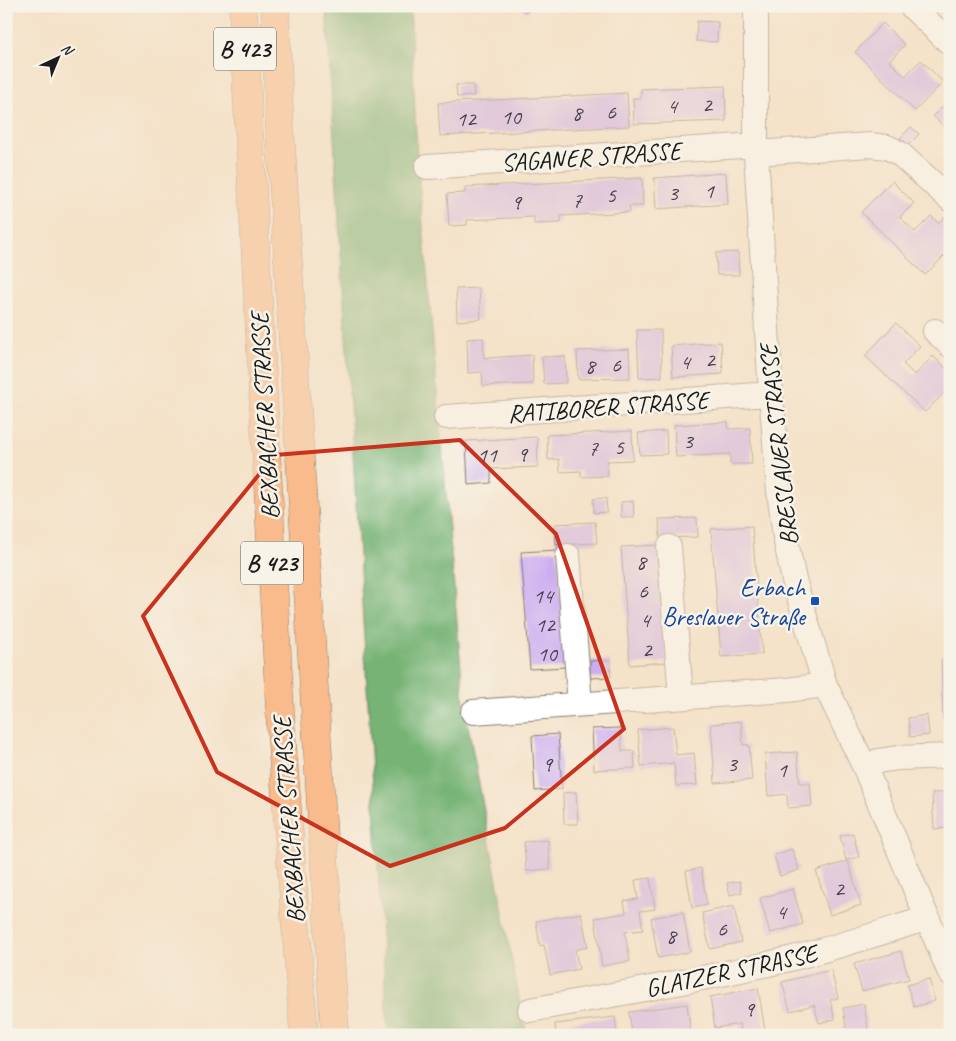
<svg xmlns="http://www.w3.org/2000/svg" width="956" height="1041" font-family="Caveat,sans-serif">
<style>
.forest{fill:#76b374;stroke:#496848}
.building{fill:#ccadf1}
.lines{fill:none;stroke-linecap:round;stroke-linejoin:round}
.minor-casing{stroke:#887f72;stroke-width:26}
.major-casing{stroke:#887f72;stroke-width:29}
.minor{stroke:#fff;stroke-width:24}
.major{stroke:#fabb8c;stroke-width:28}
.marked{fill:none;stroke:#c8321e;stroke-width:4;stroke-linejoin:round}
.transit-dot{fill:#1a4fb4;stroke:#f7f3e8;stroke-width:2}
.labels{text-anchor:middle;stroke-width:5;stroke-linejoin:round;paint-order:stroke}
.number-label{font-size:22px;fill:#484051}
.shield{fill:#f7f3e8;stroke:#5e5c59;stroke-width:1}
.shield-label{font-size:24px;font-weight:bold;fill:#1c1c1c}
.street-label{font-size:25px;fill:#1c1c1c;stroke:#f7f3e8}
.transit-label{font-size:25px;fill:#164399;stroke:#f7f3e8;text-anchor:end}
</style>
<rect width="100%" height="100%" fill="#f7f3e8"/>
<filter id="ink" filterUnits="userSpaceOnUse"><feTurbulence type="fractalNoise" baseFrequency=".02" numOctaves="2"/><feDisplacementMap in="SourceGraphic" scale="10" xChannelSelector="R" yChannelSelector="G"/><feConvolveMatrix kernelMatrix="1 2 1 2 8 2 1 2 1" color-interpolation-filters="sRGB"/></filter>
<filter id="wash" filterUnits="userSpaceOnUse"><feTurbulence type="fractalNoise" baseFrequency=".0096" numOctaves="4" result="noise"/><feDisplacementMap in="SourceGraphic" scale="20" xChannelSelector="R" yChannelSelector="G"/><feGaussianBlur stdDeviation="1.12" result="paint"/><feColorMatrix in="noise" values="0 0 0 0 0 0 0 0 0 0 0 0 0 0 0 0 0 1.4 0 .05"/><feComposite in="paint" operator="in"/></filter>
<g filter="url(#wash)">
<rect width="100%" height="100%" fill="#f4e2c9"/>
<path class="forest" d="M326,6h84l7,149 47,549 56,299 7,32h-139z"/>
<g id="blocks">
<path class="building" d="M518,6h15l-7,7z
M697,21l21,1 -1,20 -21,-1z
M883,23l22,22 -16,16 16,15 16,-16 22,22 -28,29 -60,-59z
M456,85h17l1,11 -17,1z
M725,86l1,35 -92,3 -1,-26h8v-9z
M627,93l2,33 -189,10 -2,-33z
M950,99v33l-17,-16z
M911,127l8,7 -11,11 -8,-7z
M726,173l2,31 -72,5 -2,-31z
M642,178l1,28h-14l1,6 -69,4v7l-27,1v-7l-67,3v5l-18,1 -2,-32 18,-1v-6z
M892,181l22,22 -14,14 15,15 16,-16 7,7 12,-11v38l-25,25 -64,-63z
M738,252l1,23h-22l-1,-22z
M479,288l2,31 -24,2 -1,-32z
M896,323l24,23 -17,18 12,11 18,-19 17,16v15l-25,25 -60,-56z
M637,330h24l1,47 -23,1z
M483,338l1,20 48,-3 1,29 -50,2 -1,-14 -14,1 -1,-34z
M721,342l2,32 -50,3 -2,-31z
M629,349l1,29 -52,1 -1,-28z
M565,356l1,27 -22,1 -2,-27z
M728,422v7l22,-1 2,36h-22v-10l-54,3 -2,-32z
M632,431l1,29 -26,1 1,15 -27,1v-6l-21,1 -1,-13 -11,1 -1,-25z
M666,431l1,23 -27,1 -2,-22z
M537,437l1,30 -47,2v14l-23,2 -2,-44z
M606,498l1,14 -13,1 -1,-14z
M633,501l1,16h-13v-15z
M697,518l1,19 -38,1 -1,-19z
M595,522l2,21 -41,2 -1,-21z
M752,526l10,128 -41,3 -10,-128z
M658,545l9,117 -37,3 -9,-118z
M557,550l9,117 -36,2 -9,-117z
M610,660l1,17 -21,1v-17z
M941,660h9v60h-7z
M927,715l2,20 -19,2 -2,-19z
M741,721l2,24h6l3,35 -37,3 -4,-59z
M673,727l3,28 18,-2 3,32 -21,1 -2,-23 -33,3 -3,-36z
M621,728l1,23h12l1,17 -41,2 -2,-41z
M558,734l4,55 -27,2 -3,-55z
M797,752l3,31h10l2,23 -24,2 -1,-14 -19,2 -3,-42z
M576,792l2,32h-14l-1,-31z
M950,792v36l-16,1 -2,-36z
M853,833l6,24 -13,3 -6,-24z
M548,840l2,29 -24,2 -2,-29z
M792,849l7,21 -19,6 -6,-21z
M848,861l13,44 -31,10 -14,-44z
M701,868l6,37 -15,3 -6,-37z
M650,878l5,31 -15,2 3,19 -18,2 5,29 -28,5 -7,-48 31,-5 -2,-12 14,-2 -3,-19z
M740,881l2,11 -12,3 -3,-12z
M793,889l10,35 -33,9 -10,-35z
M734,906l7,36 -31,7 -8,-36z
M683,912l7,40 -32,6 -7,-40z
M581,913l7,34 -13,3 4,19 -29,6 -6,-30 -4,1 -4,-25z
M901,951l8,28 -47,12 -8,-27z
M831,970l7,28 -8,2 5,19 -16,4 -5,-18 -24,6 -8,-29z
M929,979l6,22 -21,6 -7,-22z
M758,988l7,43 -24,4 -1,-11 -25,4 -5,-31z
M687,1004l4,30 -59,1 -3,-23z
M864,1004l4,25 -21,4 -4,-25z
M615,1017l2,18h-61l-1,-11z
M795,1029l1,6h-28v-1z"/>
</g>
</g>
<g filter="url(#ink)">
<use href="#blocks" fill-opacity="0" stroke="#887f72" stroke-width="1"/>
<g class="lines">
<defs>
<path id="minor" d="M758,6l-2,4v143l15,241 8,97 6,46 9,43 31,105 40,83 85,205
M911,6l39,37
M756,153l114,-8 17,2 12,6 51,46
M427,167l329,-22
M935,331l15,14
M446,417l325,-23
M669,547l12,150
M568,556l12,148
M473,712l314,-22 38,-5
M865,768l13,-7 20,-3 52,-2
M530,1010c86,-16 173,-30 259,-51 47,-11 93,-27 139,-41"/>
<path id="major" d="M243,6l4,86 34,637 23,306
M275,6l4,106 56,923"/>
</defs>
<use href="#minor" class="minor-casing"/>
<use href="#major" class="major-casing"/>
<use href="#minor" class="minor"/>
<use href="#major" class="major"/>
</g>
</g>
<path d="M0 0H956V1041H0ZM460,440l96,94 68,195 -119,99 -115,38 -173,-94 -74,-156 132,-161z" fill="#f4e2c9" fill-opacity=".55" fill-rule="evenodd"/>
<path class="marked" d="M460,440l96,94 68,195 -119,99 -115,38 -173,-94 -74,-156 132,-161z"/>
<rect class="transit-dot" x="810" y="596" width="10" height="10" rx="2.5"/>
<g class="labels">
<g class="number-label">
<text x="707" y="112">2</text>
<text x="672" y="113">4</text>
<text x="611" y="119">6</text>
<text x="577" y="120">8</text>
<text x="511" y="124">10</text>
<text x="466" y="126">12</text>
<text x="709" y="198">1</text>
<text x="673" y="200">3</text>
<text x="611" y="202">5</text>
<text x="577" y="207">7</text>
<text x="516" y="209">9</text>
<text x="710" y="367">2</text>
<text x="685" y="369">4</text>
<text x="616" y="372">6</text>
<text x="590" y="373">8</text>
<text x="688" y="448">3</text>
<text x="619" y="454">5</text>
<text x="593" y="455">7</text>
<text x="522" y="461">9</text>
<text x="487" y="462">11</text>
<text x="641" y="569">8</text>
<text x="643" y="598">6</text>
<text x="543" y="603">14</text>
<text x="645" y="627">4</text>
<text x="545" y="632">12</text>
<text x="647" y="657">2</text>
<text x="547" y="661">10</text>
<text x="547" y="771">9</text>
<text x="732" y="771">3</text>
<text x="782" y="777">1</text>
<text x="839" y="896">2</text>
<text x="781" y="919">4</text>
<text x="722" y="936">6</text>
<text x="671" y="943">8</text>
<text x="749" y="1016">9</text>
</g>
<g class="shield">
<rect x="214" y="27.5" width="62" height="43" rx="4"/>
<rect x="241" y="541.5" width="62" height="43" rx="4"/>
</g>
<g class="shield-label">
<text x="245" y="57">B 423</text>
<text x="272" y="571">B 423</text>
</g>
<g class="street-label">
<text transform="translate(591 156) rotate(-4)" y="9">SAGANER STRASSE</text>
<text transform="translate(608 406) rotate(-4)" y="9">RATIBORER STRASSE</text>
<text transform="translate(264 416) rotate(-93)" y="9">BEXBACHER STRASSE</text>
<text transform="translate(778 445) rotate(-96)" y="9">BRESLAUER STRASSE</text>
<text transform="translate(288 820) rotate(-94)" y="9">BEXBACHER STRASSE</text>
<text transform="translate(731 970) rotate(-12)" y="9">GLATZER STRASSE</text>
</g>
<g class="transit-label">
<text x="805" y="596">Erbach<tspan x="805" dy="29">Breslauer Straße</tspan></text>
</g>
</g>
<rect width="956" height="1041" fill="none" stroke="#f7f3e8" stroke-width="25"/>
<g transform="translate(58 58) rotate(44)" stroke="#f7f3e8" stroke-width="4" paint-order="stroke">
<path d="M0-4L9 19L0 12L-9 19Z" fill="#1c1c1c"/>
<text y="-8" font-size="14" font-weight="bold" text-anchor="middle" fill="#1c1c1c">N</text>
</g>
</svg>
